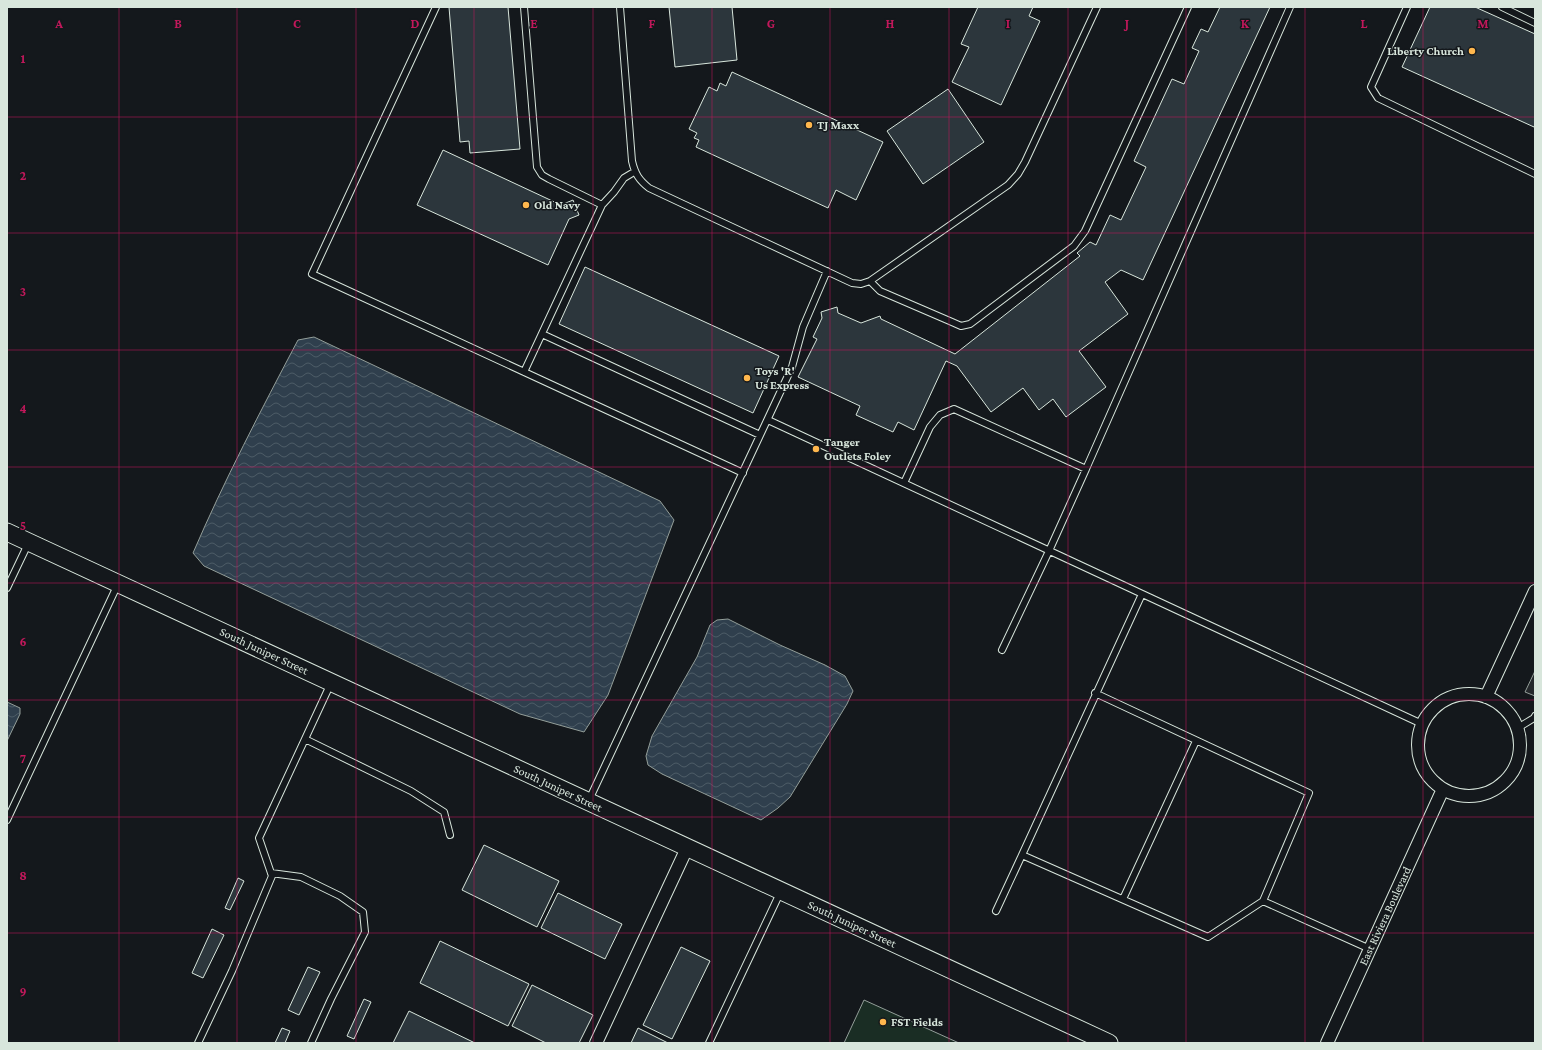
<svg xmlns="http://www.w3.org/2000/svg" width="1542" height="1050" font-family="'Crimson Pro',serif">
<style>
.park{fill:#1a2d24;stroke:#939e99}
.parking{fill:#24282b;stroke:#939e99}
.water{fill:url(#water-waves);stroke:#939e99}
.building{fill:#2c363c;stroke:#d8e6dc}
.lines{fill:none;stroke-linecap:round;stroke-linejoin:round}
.lane-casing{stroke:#d8e6dc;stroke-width:8}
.street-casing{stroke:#d8e6dc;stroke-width:14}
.secondary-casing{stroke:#d8e6dc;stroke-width:19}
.lane{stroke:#14181c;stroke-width:6}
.street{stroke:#14181c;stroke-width:12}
.secondary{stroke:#14181c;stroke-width:17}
.grid{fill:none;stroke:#c2185b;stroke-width:1;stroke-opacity:0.55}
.poi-dot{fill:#ffb74d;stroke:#14181c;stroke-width:1.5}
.labels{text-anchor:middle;stroke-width:3;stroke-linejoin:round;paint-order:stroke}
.poi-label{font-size:12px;font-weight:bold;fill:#d8e6dc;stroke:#14181c;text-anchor:start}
.street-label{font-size:12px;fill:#d8e6dc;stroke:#14181c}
.grid-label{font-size:13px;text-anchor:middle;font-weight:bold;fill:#c2185b;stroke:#14181c;stroke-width:3;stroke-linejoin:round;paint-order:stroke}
</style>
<defs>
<pattern id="water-waves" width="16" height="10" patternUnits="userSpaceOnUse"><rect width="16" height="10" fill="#2f3f4d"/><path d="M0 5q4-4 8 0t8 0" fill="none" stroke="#4c5b66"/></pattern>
</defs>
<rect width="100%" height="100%" fill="#14181c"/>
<path class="park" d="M864,1000l95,43h-115z"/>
<path class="parking" d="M1535,671v25l-10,-4z"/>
<path class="water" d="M314,337l346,164 14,19 -66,175 -24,37 -64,-18 -316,-148 -11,-13c31,-72 68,-143 105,-213z
M728,619l52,26 45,20 20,11 8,15 -6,13 -57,93 -12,11 -17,12 -99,-46 -14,-9 -2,-9 6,-20 45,-79 13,-32 7,-5z
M7,702l13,6v6l-13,27z"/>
<path class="building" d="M449,7h59l12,142 -50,4 -1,-12 -9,1z
M669,7h63l5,53 -62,7z
M978,7h55l-4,9 11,5 -39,84 -49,-23 17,-35 -8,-3z
M1220,7h50l-127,273 -22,-10 -16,12 23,32 -49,37 27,36 -40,30 -13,-18 -14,11 -16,-22 -32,24 -34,-46 -11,-5 -32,69 -16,-8 -5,10 -37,-17 4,-9 -62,-29 19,-38 -4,-2 9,-19 -1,-6 16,-5 1,6 23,10 19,-7 1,3 74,35 125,-98 -3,-3 13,-11 6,3 14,-30 11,5 25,-53 -12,-6 38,-82 12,5 15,-33 -7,-3 9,-19 7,3z
M1430,7h45l60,27v90l-1,3 -132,-60z
M732,72l151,70 -27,58 -20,-10 -8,18 -132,-61 3,-7 -5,-2 3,-5 -8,-4 20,-42 8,4 3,-8 6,3z
M948,89l36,53 -61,42 -36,-53z
M443,150l118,55 12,-5 6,15 -10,4 -21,46 -131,-60z
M585,267l194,89 -26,57 -194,-89z
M484,845l75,36 -22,46 -75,-37z
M238,878l6,3 -14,29 -5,-2z
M558,893l64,31 -17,35 -64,-31z
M212,929l12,6 -21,43 -11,-5z
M440,941l89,43 -21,42 -88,-43z
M681,947l29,14 -38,78 -29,-14z
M308,967l12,5 -21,43 -11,-5z
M532,985l61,30 -14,28h-33l-34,-17z
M364,999l7,3 -17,37 -7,-3z
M409,1011l66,32h-82z
M282,1028l8,3 -5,12h-10z
M638,1028l30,15h-37z"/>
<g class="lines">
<defs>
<path id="lane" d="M436,7l-124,267 431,199
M524,7l13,160 5,8 7,4 53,26
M620,7l12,154c3,13 7,19 17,27l203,95 9,1 9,-3 138,-96 10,-11 7,-12 72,-155
M1407,7l-36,80 7,11 157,76
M1502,7l33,16
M870,281l10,10 72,31 9,4 9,-2 104,-78 11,-15 103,-224
M542,334l218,101
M524,372l78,-167 12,-13 10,-14 10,-6
M768,420l654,304
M904,483l26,-56 10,-12 14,-6 132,60 204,-462
M7,588l21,-44
M1142,594l-120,261 186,82 55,-36 107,48
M1002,650l47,-99 37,-82
M1095,693l214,100 -46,108
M1516,729l18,-11 1,-2
M305,739l106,52 33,21 6,23
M589,800l203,-433 11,-40 24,-56
M7,820l111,-236
M271,873l30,4 39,19 23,16 2,20 -34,67 -20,44
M1123,899l73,-158
M996,911l26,-56
M198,1043l34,-72 40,-95 -13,-38 72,-155
M709,1043l71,-150"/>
<path id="street" d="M1418 745a51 51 0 1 1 102 0a51 51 0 1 1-102 0Z
M1486,697l49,-106
M596,1043l91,-195
M1327,1043l116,-254"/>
<path id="secondary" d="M7,532l1102,511"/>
</defs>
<use href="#lane" class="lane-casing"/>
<use href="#street" class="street-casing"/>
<use href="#secondary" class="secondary-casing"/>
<use href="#lane" class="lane"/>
<use href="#street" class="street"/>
<use href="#secondary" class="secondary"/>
</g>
<path class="grid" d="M119,7v1036M237,7v1036M356,7v1036M474,7v1036M593,7v1036M712,7v1036M830,7v1036M949,7v1036M1068,7v1036M1186,7v1036M1305,7v1036M1423,7v1036M7,117h1528M7,233h1528M7,350h1528M7,467h1528M7,583h1528M7,700h1528M7,817h1528M7,933h1528"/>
<g class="poi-dot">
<circle cx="1472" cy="51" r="4"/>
<circle cx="809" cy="125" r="4"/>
<circle cx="526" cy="205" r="4"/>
<circle cx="747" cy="378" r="4"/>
<circle cx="816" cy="449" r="4"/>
<circle cx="883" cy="1022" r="4"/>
</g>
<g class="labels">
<g class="poi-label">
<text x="1464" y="55" text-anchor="end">Liberty Church</text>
<text x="817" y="129">TJ Maxx</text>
<text x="534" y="209">Old Navy</text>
<text x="755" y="375">Toys 'R'<tspan x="755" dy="14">Us Express</tspan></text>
<text x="824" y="446">Tanger<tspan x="824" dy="14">Outlets Foley</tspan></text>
<text x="891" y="1026">FST Fields</text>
</g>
<g class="street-label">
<text transform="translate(264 651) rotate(25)" y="4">South Juniper Street</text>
<text transform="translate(558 788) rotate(25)" y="4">South Juniper Street</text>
<text transform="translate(1385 916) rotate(-65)" y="4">East Riviera Boulevard</text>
<text transform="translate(852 924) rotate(25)" y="4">South Juniper Street</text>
</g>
</g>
<g class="grid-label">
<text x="59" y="28">A</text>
<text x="178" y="28">B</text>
<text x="297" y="28">C</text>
<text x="415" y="28">D</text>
<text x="534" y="28">E</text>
<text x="652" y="28">F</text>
<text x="771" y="28">G</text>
<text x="890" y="28">H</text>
<text x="1008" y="28">I</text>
<text x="1127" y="28">J</text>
<text x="1245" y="28">K</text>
<text x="1364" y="28">L</text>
<text x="1483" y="28">M</text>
<text x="23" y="63">1</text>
<text x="23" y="180">2</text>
<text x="23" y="296">3</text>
<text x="23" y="413">4</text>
<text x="23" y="530">5</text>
<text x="23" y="646">6</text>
<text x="23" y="763">7</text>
<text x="23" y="880">8</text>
<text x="23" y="996">9</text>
</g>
<rect width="1542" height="1050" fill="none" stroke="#d8e6dc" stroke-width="16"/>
</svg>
